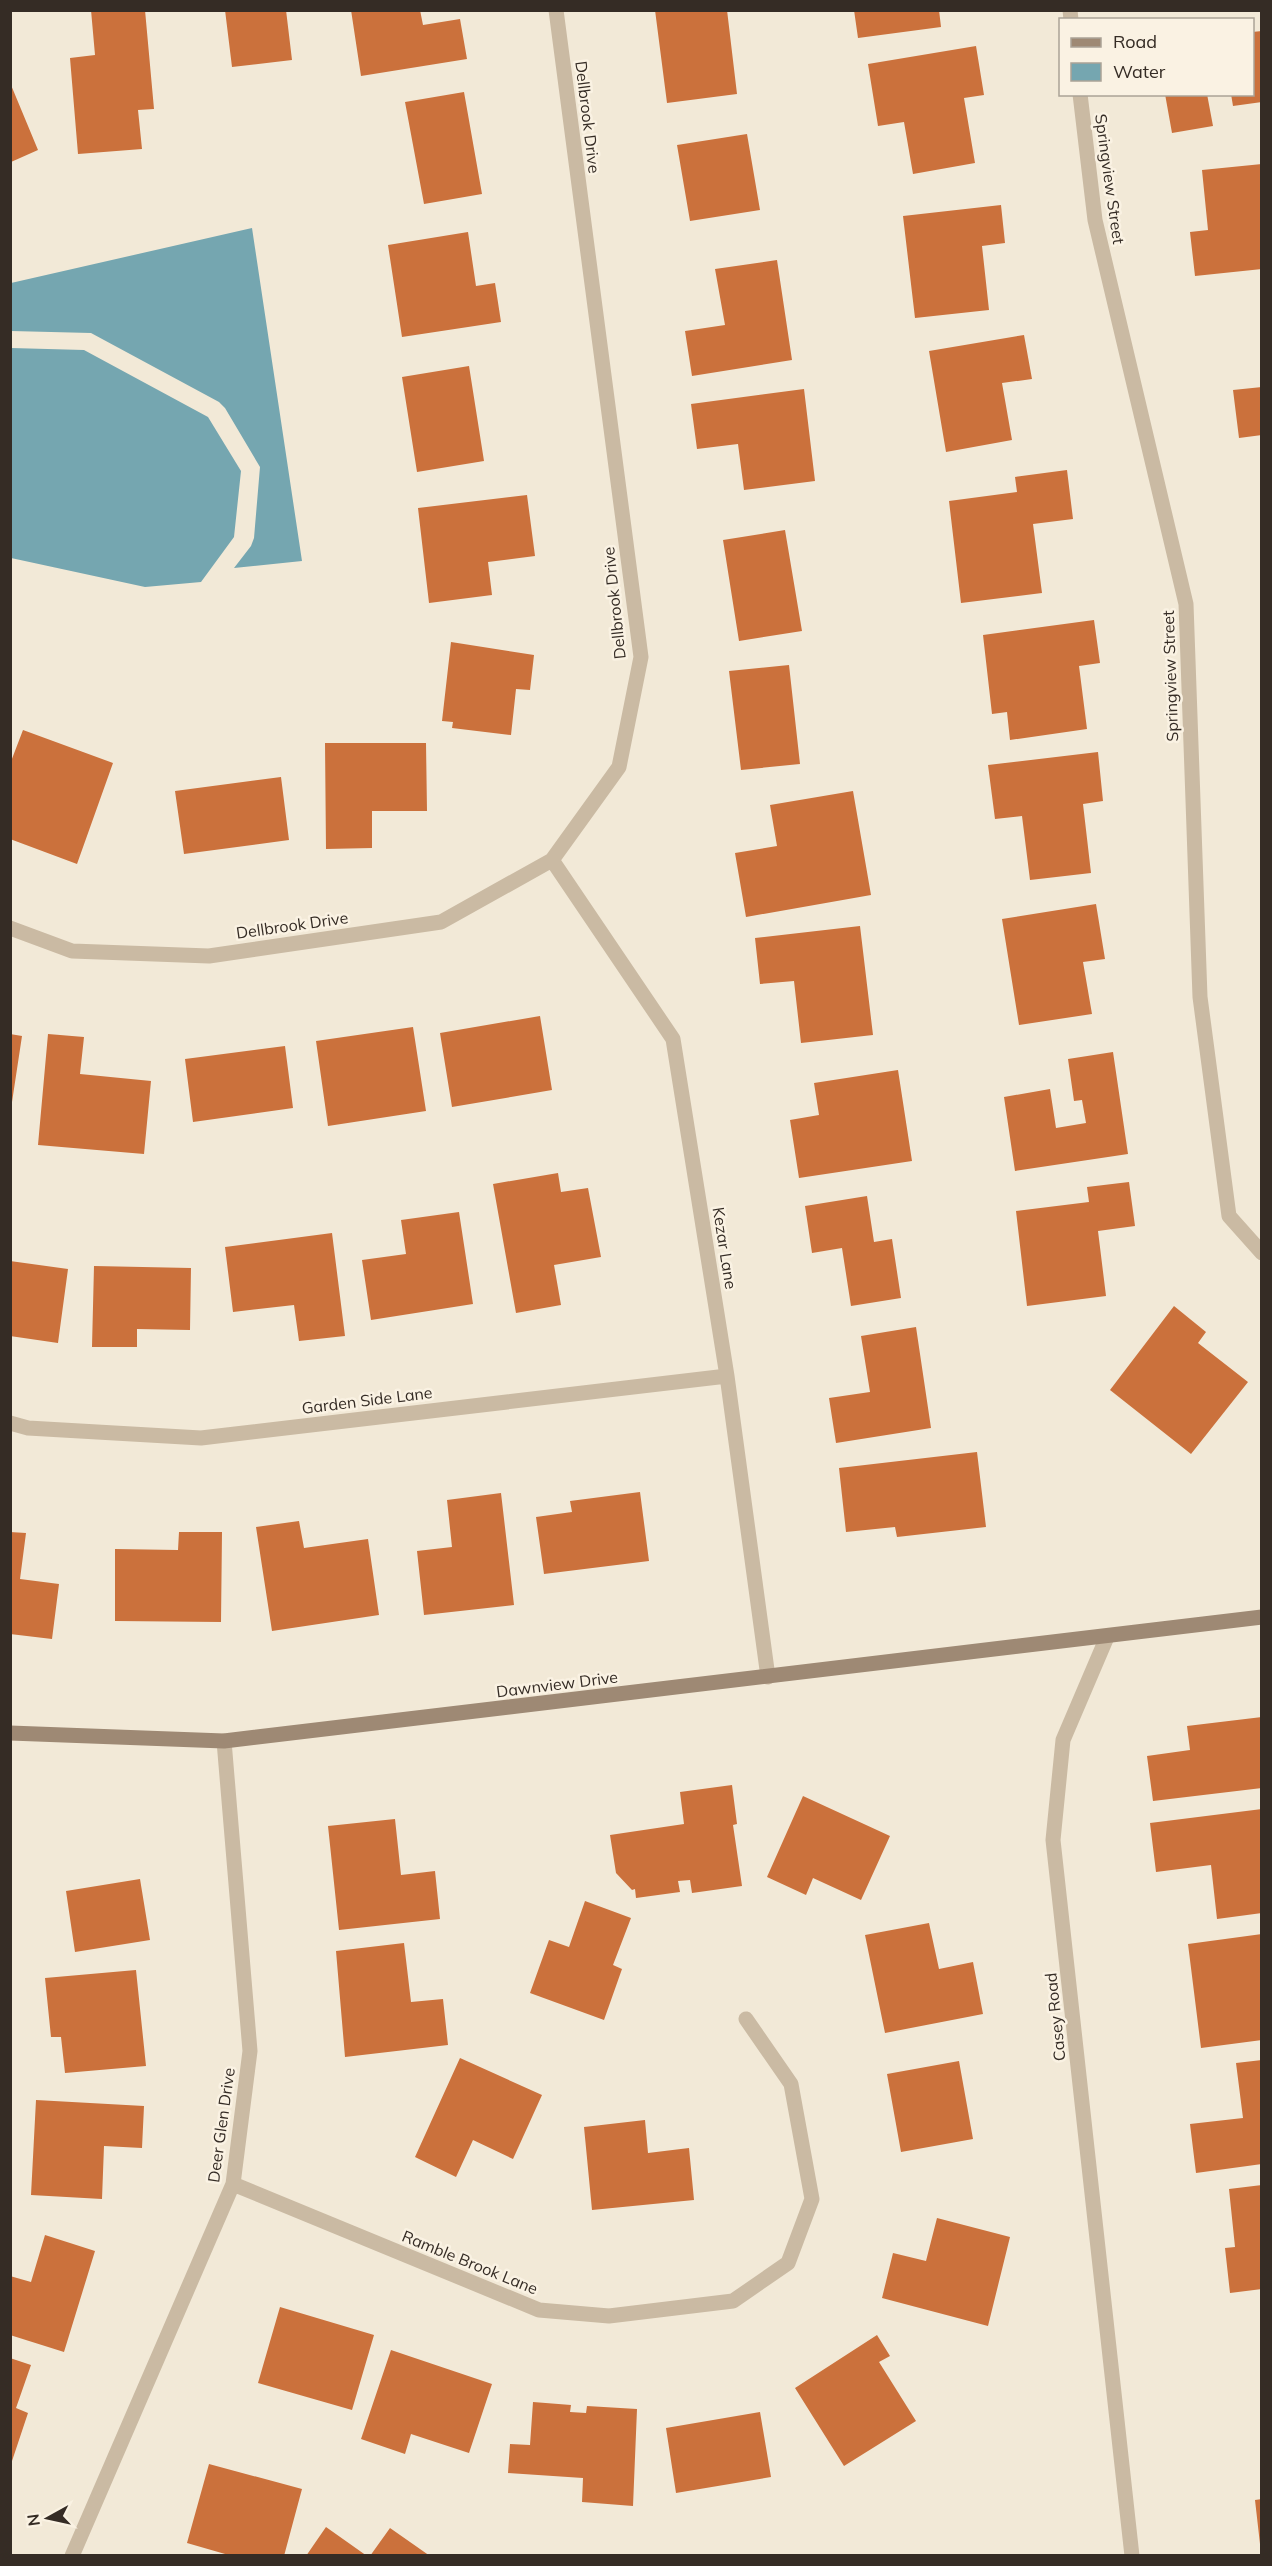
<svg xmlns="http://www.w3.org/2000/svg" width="1272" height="2566" font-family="Mulish,sans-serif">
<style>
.water{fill:#75a6b0}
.building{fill:#cb713c}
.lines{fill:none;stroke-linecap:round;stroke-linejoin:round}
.street{stroke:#cabaa3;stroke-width:15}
.secondary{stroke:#9e8974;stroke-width:15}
.labels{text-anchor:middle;stroke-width:5;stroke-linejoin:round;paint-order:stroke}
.street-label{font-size:16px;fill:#352c25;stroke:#faf2e3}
</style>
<rect width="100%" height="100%" fill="#f2e9d7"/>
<path class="water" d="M252,228l50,333 -68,7 17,-22 3,-8 6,-71 -35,-59 -6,-6 -128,-69 -80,-2v-48z
M11,348l73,2 124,67 33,54 -7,66 -33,45 -56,5 -134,-29z"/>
<path class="building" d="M91,10h54l9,99 -16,1 4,39 -64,5 -8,-96 25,-3z
M225,10h61l6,50 -60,7z
M351,10h69l3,15 37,-6 7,40 -106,17z
M655,10h72l10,84 -70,9z
M854,10h85l2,17 -83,11z
M1262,31v71l-29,4 -2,-12h21v-62z
M976,46l8,49 -20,3 11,65 -62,11 -9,-52 -26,4 -10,-62z
M11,85l27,65 -27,12z
M464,92l18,102 -58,10 -19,-102z
M1165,94h42l6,32 -41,7z
M747,134l13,76 -70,11 -13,-76z
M1262,164v105l-67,7 -5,-44 18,-2 -6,-60z
M1001,205l4,38 -23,3 7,64 -74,8 -12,-102z
M468,232l8,54 19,-3 6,39 -99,15 -14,-92z
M777,260l15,100 -100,16 -7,-45 40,-6 -10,-56z
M1024,335l8,44 -30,4 10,57 -66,12 -17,-101z
M469,366l15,95 -67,11 -15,-95z
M1262,387v48l-23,3 -6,-48z
M804,389l11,92 -71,9 -6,-46 -41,5 -6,-45z
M1067,470l6,49 -40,5 9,69 -81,10 -12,-102 68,-9 -2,-15z
M527,495l8,61 -47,6 4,33 -63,8 -11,-95z
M785,530l17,101 -63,10 -16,-101z
M1094,620l6,43 -21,3 8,63 -77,11 -3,-28 -15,2 -9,-79z
M451,642l83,13 -4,35 -14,-1 -5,46 -59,-7 1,-6 -11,-1z
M789,665l11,99 -59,6 -12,-99z
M23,730l90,33 -36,101 -67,-25v-75z
M325,743h101l1,68h-55v37l-46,1z
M1098,752l5,49 -20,3 8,69 -61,7 -8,-64 -27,3 -7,-54z
M281,777l8,63 -105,14 -9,-63z
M853,791l18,104 -125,22 -11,-64 42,-7 -7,-41z
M1096,904l9,55 -22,3 9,52 -73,11 -17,-106z
M860,926l13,109 -72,8 -7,-62 -34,3 -5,-46z
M540,1016l12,74 -100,17 -12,-74z
M413,1027l13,84 -98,15 -12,-85z
M10,1034l12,2 -10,66h-2z
M48,1034l36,3 -4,37 71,7 -7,73 -106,-9z
M285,1046l8,62 -100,14 -8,-63z
M1113,1052l15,102 -113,17 -11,-74 46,-8 6,39 30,-5 -4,-23 -8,1 -6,-42z
M898,1070l14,91 -113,17 -9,-58 29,-5 -5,-32z
M558,1173l3,19 27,-4 13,69 -47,8 7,40 -45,8 -23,-129z
M1129,1182l6,44 -37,5 8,65 -79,10 -11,-95 73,-9 -2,-15z
M867,1196l7,46 18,-3 9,59 -50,8 -9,-58 -30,5 -7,-47z
M459,1212l14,92 -102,16 -9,-60 44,-6 -5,-34z
M332,1233l13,103 -46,5 -5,-36 -61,7 -8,-65z
M10,1261l58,8 -10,74 -48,-7z
M94,1266l97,2 -1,62 -53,-1v18h-45z
M1174,1306l32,26 -8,11 50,39 -57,72 -81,-64z
M916,1327l15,101 -95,15 -7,-45 41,-6 -9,-56z
M977,1452l9,75 -89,10 -2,-10 -49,5 -7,-64z
M640,1492l9,69 -105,13 -8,-57 36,-5 -2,-11z
M501,1493l13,112 -90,10 -7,-64 35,-4 -5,-47z
M299,1521l5,27 64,-9 11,76 -107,16 -16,-104z
M10,1532l16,1 -6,46 39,5 -7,55 -42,-5z
M179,1532h43l-1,90 -106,-1v-72l63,1z
M1262,1717v71l-109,13 -6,-45 43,-6 -3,-24z
M732,1785l5,39 -4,1 9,61 -50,7 -2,-13 -12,1 2,11 -44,6 -1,-9 -3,1 -16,-17 -6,-38 74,-11 -4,-32z
M803,1796l87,40 -29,64 -48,-22 -7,17 -39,-18z
M1262,1809v104l-45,6 -6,-54 -55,7 -6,-49z
M395,1819l6,56 34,-4 5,48 -101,11 -11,-104z
M140,1879l10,61 -75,12 -9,-61z
M585,1901l46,17 -18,47 9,4 -18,51 -74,-27 19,-53 20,7z
M929,1923l10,46 34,-7 10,52 -98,19 -20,-98z
M1262,1934v106l-61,8 -13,-104z
M404,1943l7,59 32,-3 5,46 -103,12 -9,-106z
M136,1970l10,96 -81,7 -4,-36h-10l-6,-59z
M460,2058l82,37 -29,64 -40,-19 -17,37 -41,-20z
M1262,2060v104l-66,9 -6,-49 53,-6 -7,-55z
M959,2061l14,78 -72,13 -14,-78z
M36,2100l108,6 -2,42 -38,-2 -2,53 -71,-4z
M645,2120l3,33 41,-5 5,52 -102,10 -8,-83z
M1262,2185v104l-32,4 -5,-45 10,-1 -6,-58z
M937,2218l73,19 -22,89 -106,-28 11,-45 33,8z
M45,2235l50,16 -31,101 -54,-17v-59l21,6z
M280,2307l94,28 -22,75 -94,-27z
M877,2335l13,21 -11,6 37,59 -72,45 -49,-78z
M391,2350l101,34 -23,69 -58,-19 -6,20 -44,-15z
M10,2358l21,7 -15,43 12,5 -17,51z
M533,2402l38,3 -1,7 16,1 1,-7 50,3 -4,97 -51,-4 1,-24 -75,-5 2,-29 20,1z
M760,2412l11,65 -95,16 -10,-65z
M209,2464l93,25 -18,67h-52l-45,-13z
M1262,2499v45h-2l-5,-44z
M326,2527l41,29h-61z
M390,2528l40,28h-60z"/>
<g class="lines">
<path class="street" d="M1070,10l1,10
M1080,94l15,126 91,384 14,393 29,219 33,37
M552,860l121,179 54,337 41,301
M10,928l62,23 137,5 232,-34 111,-62 67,-93 22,-110 -85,-647
M10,1423l18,5 173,10 526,-62
M1107,1637l-44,103 -10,100 79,716
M233,2184l306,126 70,6 124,-15 55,-38 24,-64 -21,-115 -45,-65
M72,2556l161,-372 17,-133 -26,-310"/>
<path class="secondary" d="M10,1733l214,8 1038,-124"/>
</g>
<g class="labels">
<g class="street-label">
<text transform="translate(588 117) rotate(83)" y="6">Dellbrook Drive</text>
<text transform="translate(1110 179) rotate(82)" y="6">Springview Street</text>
<text transform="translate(614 603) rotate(-96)" y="6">Dellbrook Drive</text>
<text transform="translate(1170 676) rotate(-92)" y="6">Springview Street</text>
<text transform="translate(292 925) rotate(-8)" y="6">Dellbrook Drive</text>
<text transform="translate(725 1248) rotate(81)" y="6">Kezar Lane</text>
<text transform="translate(367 1400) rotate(-7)" y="6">Garden Side Lane</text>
<text transform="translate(557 1684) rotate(-7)" y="6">Dawnview Drive</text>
<text transform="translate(1055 2017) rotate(-96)" y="6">Casey Road</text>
<text transform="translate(221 2125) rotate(-82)" y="6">Deer Glen Drive</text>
<text transform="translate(470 2262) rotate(22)" y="6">Ramble Brook Lane</text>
</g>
</g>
<rect width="1272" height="2566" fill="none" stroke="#352c25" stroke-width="24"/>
<rect x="1059" y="18" width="195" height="78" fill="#faf2e3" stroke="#aba397" stroke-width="1.5"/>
<rect x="1071" y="38" width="30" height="9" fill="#9e8974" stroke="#aba397" stroke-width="1.5"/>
<text x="1113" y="48" font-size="18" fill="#352c25">Road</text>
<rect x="1071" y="63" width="30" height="18" fill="#75a6b0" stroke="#aba397" stroke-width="1.5"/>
<text x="1113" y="78" font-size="18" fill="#352c25">Water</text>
<g transform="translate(48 2518) rotate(262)" stroke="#faf2e3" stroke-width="4.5" paint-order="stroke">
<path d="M0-4.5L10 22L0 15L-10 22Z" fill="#352c25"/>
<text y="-9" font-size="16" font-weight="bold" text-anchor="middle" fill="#352c25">N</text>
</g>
</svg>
